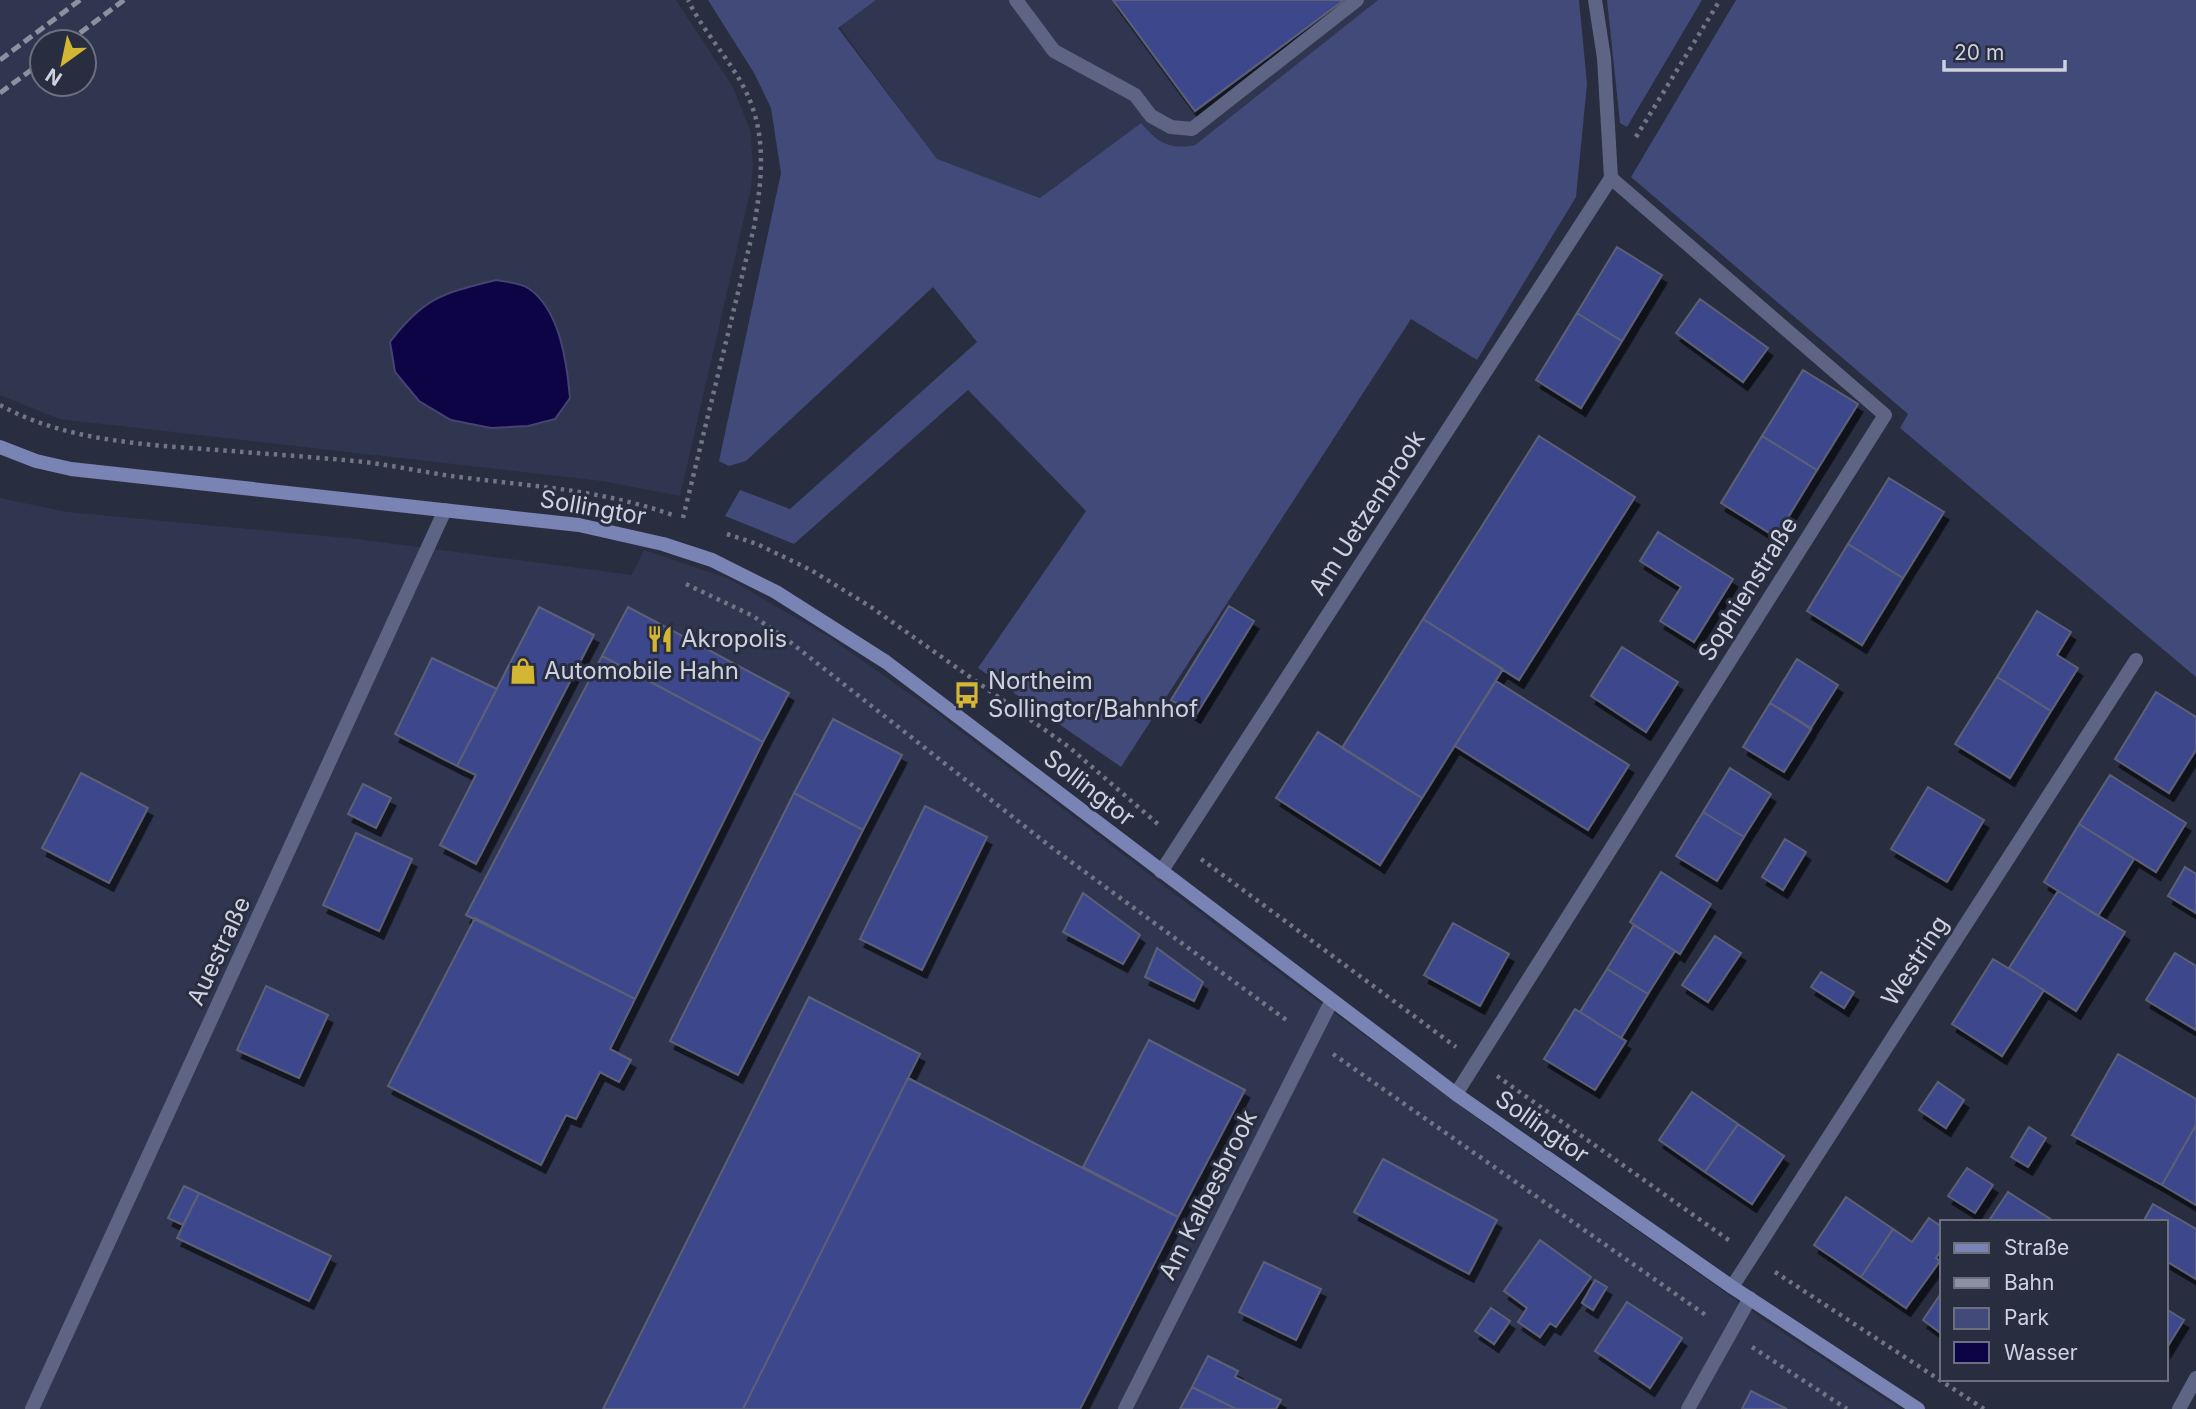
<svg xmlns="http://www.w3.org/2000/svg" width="2196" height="1409" font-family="Inter,sans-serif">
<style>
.built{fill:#313650;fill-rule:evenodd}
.green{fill:#414a78}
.water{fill:#0c0444;stroke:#464272;stroke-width:2}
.building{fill:#3e478b;stroke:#5c6177;stroke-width:2;filter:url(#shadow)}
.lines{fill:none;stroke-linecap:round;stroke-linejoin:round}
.path{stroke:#717585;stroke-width:4.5;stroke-dasharray:3.5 5;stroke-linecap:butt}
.lane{stroke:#5e6584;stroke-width:14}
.street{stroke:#5e6584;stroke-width:14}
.secondary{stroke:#7983b4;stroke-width:14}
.rail{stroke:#8d90a0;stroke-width:5;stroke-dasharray:10 5;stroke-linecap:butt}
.labels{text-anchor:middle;stroke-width:6;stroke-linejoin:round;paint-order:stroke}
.street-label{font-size:24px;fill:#ced1de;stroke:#292d40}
.poi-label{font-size:24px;fill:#ced1de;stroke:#292d40;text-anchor:start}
</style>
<defs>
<filter id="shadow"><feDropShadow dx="4.5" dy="8" stdDeviation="0" flood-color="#0009"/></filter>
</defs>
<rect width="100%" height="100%" fill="#292d40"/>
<path class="built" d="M0,0h676l57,87 17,43 3,34 -2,24 -71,308 -78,-15 -543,-62 -59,-24zM42,42h42v42h-42z
M820,0h558l-183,145 -20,3 -18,-6 -16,-19 -101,75 -103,-38z
M0,498l67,14 289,27 276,36 12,-25 83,28 99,57 108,76 328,249 237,174 268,188 133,87h-1900z"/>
<path class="green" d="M708,0h168l-38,28 99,131 103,39 101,-75c17,20 28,27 54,22l183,-145h201l8,84 -11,113 -99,163 -66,-41 -290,448 -143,-99 108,-157 -118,-121 -174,154 -69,-28 15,-26 50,19 187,-167 -44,-55 -187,174 -17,5 -10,-5 62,-288 -10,-65 -17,-35z
M1607,0h95l-75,127 -7,-4z
M1736,0h460v677l-296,-249 8,-14 -277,-237z"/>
<path class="water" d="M496,280c10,2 24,3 32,8 32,21 39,75 42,110l-15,21 -27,7 -37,2 -40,-8 -32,-19 -24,-29 -5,-30c34,-45 54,-49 106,-62z"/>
<path class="building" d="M1113,0h231l-149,111z
M1617,247l45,28 -40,66 -45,-28z
M1700,299l68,49 -25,34 -67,-49z
M1577,313l45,28 -41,67 -45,-28z
M1803,370l55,34 -41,66 -55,-34z
M1539,436l96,61 -116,183 -96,-61z
M1762,436l55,34 -41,67 -55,-34z
M1889,478l55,34 -41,66 -55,-34z
M1658,532l75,47 -39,63 -34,-21 21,-34 -41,-26z
M1848,544l55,34 -41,67 -55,-34z
M1229,606l25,15 -58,94 -25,-15z
M539,607l55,28 -118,229 -36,-19 36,-70 -19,-9z
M628,607l161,86 -26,49 -161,-86z
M2037,611l34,21 -14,23 21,13 -27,43 -54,-34z
M1423,619l80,50 -81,129 -80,-50z
M1622,647l56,35 -32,50 -55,-36z
M602,656l161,86 -128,257 -169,-84z
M432,658l65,31 -40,77 -62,-32z
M1797,659l41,26 -27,43 -41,-25z
M1997,677l54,34 -41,67 -55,-34z
M1496,681l133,84 -41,65 -133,-84z
M2156,692l40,25v33l-27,43 -54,-34z
M1770,703l41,26 -27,43 -41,-25z
M833,719l69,36 -39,75 -69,-37z
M1318,732l104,66 -42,67 -104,-67z
M1730,768l41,26 -27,43 -41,-25z
M81,773l67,35 -39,75 -67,-35z
M2110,775l76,48 -30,49 -77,-48z
M363,784l28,14 -15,30 -28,-14z
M1928,787l56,33 -37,62 -56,-33z
M794,793l69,37 -125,245 -68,-34z
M925,806l62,31 -65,133 -62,-31z
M1703,812l41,25 -27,44 -41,-25z
M2079,824l55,35 -36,57 -54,-34z
M356,833l56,26 -33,72 -56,-26z
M1785,839l21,13 -23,38 -21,-13z
M2185,867l11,7v39l-28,-17z
M1661,872l50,32 -31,50 -50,-32z
M2058,891l67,41 -49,79 -67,-43z
M1083,893l57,42 -17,29 -60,-32z
M475,918l160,81 -25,50 21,11 -12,22 -19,-10 -24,47 -10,-4 -25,50 -153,-79z
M1453,923l56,31 -29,52 -56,-31z
M1634,925l41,26 -27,43 -41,-25z
M1715,936l26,17 -33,49 -26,-17z
M1157,948l46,34 -9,19 -49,-24z
M2175,953l21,13v64l-50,-30z
M1993,959l51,31 -42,66 -50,-32z
M1607,969l41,25 -27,44 -41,-26z
M1821,972l33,20 -10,16 -33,-21z
M266,986l62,29 -29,63 -62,-28z
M809,997l111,57 -177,355h-140z
M1575,1009l51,32 -31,49 -51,-31z
M1149,1040l96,50 -67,127 -95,-50z
M2118,1054l78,45v26l-34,60 -90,-50z
M908,1078l270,139 -98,192h-337z
M1938,1082l26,18 -18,28 -27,-18z
M1692,1092l46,32 -33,48 -46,-32z
M1738,1124l46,32 -32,48 -47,-32z
M2196,1125v80l-34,-20z
M2029,1127l17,11 -18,29 -17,-10z
M1383,1159l114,61 -28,54 -115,-62z
M1967,1168l26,17 -18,28 -27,-17z
M184,1186l15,7 -16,32 -15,-7z
M2008,1192l47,30h-67z
M199,1193l132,63 -22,45 -132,-63z
M1846,1197l47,32 -32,48 -47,-32z
M2153,1204l43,25v50l-30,-18v-39h-23z
M1929,1218l13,9v22l-6,9 4,3 -34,47 -45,-31 32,-48 19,13z
M1540,1240l51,37 -35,50 -6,-4 -10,14 -22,-15 9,-14 -23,-17z
M1264,1262l57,27 -25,51 -57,-28z
M1595,1280l12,7 -14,23 -11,-7z
M1942,1292v42l-19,-14z
M1627,1302l55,36 -32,50 -55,-37z
M1491,1308l19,13 -16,23 -19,-13z
M2166,1309l18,11 -18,29z
M1208,1356l30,15 -3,6 46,23 -5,9h-40l-44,-22z
M1192,1387l44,22h-56z
M1751,1391l36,18h-45z"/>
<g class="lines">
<path class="path" d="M1636,137l84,-137
M0,405c72,40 162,40 243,47 40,3 81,6 122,10 31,4 63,11 94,15 78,10 138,12 214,38
M683,518l71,-291c8,-49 14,-95 -11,-141 -16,-30 -40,-55 -55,-86
M727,534l30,10 54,26 60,37 198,140 90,78
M686,584l67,32 32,22 266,209 238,175
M1201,859l255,188
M1333,1054l374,262
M1497,1076l233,165
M1775,1272l209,137
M1752,1347l95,62"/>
<path class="lane" d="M1016,0l38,51 81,44 16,21 20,11 21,2 165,-129
M1595,0l9,58 7,120"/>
<path class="street" d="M1161,872l450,-694 274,237 -429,679
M1732,1287l404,-627
M32,1409l413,-899
M1125,1409l206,-407
M1688,1409l62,-111
M2179,1409l17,-31"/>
<path class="secondary" d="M0,447l36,14 35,8 508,56 84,19 49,16 64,32 110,70 570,432 276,193 186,122"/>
<path class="rail" d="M68,42l56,-42
M0,60l80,-60
M0,93l42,-31"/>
</g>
<defs>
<symbol id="restaurant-bare" viewBox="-9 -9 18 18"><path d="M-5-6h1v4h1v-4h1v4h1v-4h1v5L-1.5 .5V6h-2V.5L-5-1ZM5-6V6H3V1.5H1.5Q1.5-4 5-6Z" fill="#d4b635" stroke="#292d40" stroke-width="2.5" paint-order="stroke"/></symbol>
<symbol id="shop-bare" viewBox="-9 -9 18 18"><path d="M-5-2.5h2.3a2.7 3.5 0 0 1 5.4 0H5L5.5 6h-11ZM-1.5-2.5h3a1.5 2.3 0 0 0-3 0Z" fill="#d4b635" stroke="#292d40" stroke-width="2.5" paint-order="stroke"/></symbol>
<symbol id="bus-bare" viewBox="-9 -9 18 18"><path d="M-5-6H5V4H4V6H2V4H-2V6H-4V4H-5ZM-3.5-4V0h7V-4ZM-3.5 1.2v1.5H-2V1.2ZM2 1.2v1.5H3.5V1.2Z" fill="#d4b635" stroke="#292d40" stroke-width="2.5" paint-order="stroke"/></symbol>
</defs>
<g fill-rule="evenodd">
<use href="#restaurant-bare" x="641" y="620" width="38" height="38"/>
<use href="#shop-bare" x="504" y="652" width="38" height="38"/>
<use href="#bus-bare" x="948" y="676" width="38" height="38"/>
</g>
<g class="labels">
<g class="street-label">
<text transform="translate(593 508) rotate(10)" y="8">Sollingtor</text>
<text transform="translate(1367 513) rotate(-57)" y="8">Am Uetzenbrook</text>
<text transform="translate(1748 589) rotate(-58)" y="8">Sophienstraße</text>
<text transform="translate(1089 788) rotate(38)" y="8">Sollingtor</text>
<text transform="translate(219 951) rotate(-65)" y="8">Auestraße</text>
<text transform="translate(1915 961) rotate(-57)" y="8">Westring</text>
<text transform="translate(1542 1127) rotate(35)" y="8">Sollingtor</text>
<text transform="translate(1208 1195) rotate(-63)" y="8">Am Kalbesbrook</text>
</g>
<g class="poi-label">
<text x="681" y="647">Akropolis</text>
<text x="544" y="679">Automobile Hahn</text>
<text x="988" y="689">Northeim<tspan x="988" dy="28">Sollingtor/Bahnhof</tspan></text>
</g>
</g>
<rect x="1940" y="1220" width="228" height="161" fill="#292d40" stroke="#6b6f7f" stroke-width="2"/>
<rect x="1954" y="1243" width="35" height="10" fill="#7983b4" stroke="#6b6f7f" stroke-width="2"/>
<text x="2004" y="1255" font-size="21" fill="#ced1de">Straße</text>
<rect x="1954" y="1278" width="35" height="10" fill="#8d90a0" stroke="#6b6f7f" stroke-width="2"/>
<text x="2004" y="1290" font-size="21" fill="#ced1de">Bahn</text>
<rect x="1954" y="1308" width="35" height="21" fill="#414a78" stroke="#6b6f7f" stroke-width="2"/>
<text x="2004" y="1325" font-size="21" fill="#ced1de">Park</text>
<rect x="1954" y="1342" width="35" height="21" fill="#0c0444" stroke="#6b6f7f" stroke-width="2"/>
<text x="2004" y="1360" font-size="21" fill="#ced1de">Wasser</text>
<g transform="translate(63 63) rotate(213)"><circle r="33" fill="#292d40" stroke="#6b6f7f" stroke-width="2"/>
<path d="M0-5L12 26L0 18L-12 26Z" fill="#d4b635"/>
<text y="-10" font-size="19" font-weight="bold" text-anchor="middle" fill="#ced1de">N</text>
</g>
<path d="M1944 60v10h121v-10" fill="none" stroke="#ced1de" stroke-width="3.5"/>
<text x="1954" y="60" font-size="21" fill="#ced1de" stroke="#292d40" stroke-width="5" paint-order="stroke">20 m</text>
</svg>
